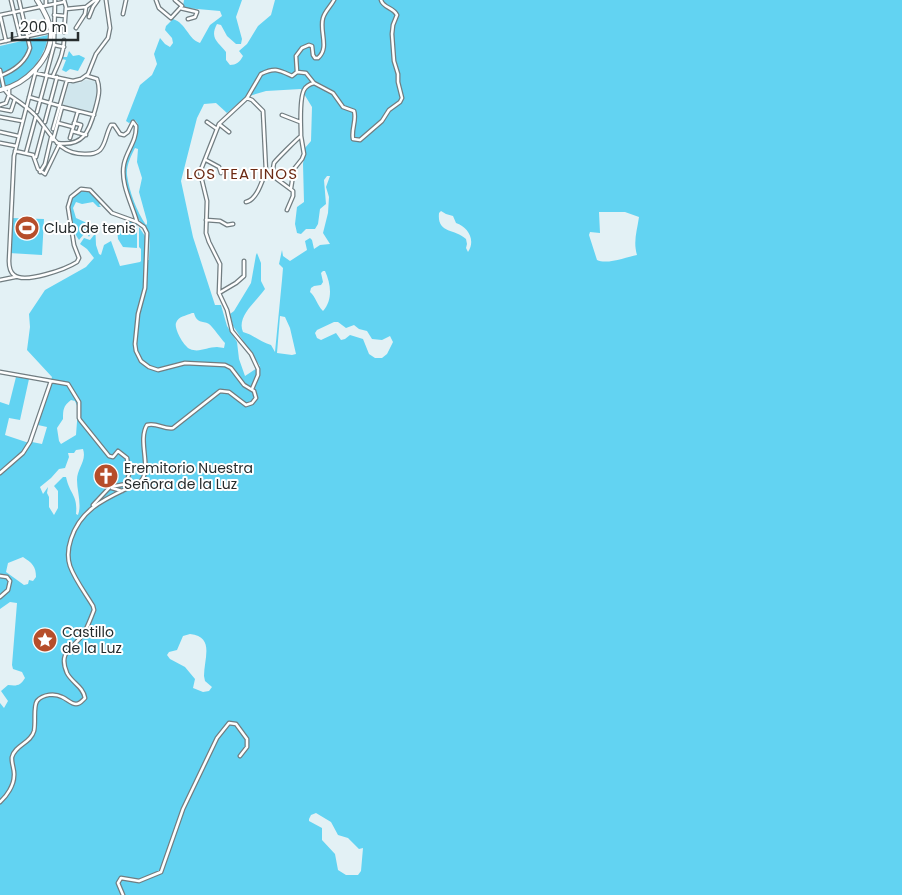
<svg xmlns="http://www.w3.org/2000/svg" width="902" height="895" font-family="Poppins,sans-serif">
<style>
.built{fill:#d0e6ed}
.green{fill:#62d3f2;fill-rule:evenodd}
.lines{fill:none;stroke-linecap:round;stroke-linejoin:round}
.street-casing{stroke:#717d81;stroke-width:5}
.secondary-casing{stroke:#717d81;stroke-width:6}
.street{stroke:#fff;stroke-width:2.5}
.secondary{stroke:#fff;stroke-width:4}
.labels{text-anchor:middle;stroke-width:4;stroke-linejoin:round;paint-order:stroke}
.poi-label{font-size:14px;fill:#262c2d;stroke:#fff;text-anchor:start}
.neighbourhood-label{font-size:15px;letter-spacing:1px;fill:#6b2912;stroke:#fff}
</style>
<rect width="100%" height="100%" fill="#e3f1f5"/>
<path class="built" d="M85,80l11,1 1,13 -5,19 -29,-8 6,-22h11z"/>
<path class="green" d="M184,0h58l-6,17 6,22 -1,5h-5l-9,-8 -6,-11 -4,-1c-8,15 2,18 9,28v8l4,5c6,0 10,-3 13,-9l-4,-5 8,-7 11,-18 13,-11 4,-15h627v895h-902v-192l4,5 4,-7 -7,-10 7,-6c9,1 12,1 17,-7l-3,-6 -9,-3 -1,-4 5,-62 -7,-1 -10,7v-207l9,3 7,-28 13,2 -9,41 -11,-2 -4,17 24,8 3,-1 10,2 5,-17 -9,-2 14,-48 -25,-27 3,-23 -1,-13 16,-24 41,-23 8,-9 -7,-9 -7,-5 4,-6 6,2 4,-5 1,-13 1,23 3,9 2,1 3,-10 7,-4 9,25 20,-4 1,-1v-12l-2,-2v-20l6,9v24h4c0,-9 2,-23 -2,-31 -2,-4 -6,-6 -8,-9 -7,-12 -13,-31 -15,-44 -2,-19 15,-33 14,-52l-3,-4 -6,3 -3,-2 14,-36 12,-10 5,-11 -3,-10 6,-16 5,6 5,3 3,-4 -1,-5 -7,-8 1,-4 7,-7c13,4 15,20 27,24l10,-18 12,-9 -2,-5 -34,-3 -3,-2zM301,89l11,18 -1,34 -6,7 -2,16 1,38 -7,5 -2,17 2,9 4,1 5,-5h9l3,-5 2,-15 6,-5 -2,-24 3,-4h3l-4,11 3,10 -1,16 -5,20 7,11 -10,1 -6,4 -2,-9 -2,-2 -5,3 2,9 -17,11 -7,-5 -1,-6 -3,14 4,4 -1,12 -7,72 -4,-7c-11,-3 -17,-10 -28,-13 -7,-16 14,-31 22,-43l-4,-8v-18l-4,-10 -1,2 -5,28 -17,28 -4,3 3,12 27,40 -15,10 -6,-17 -2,-17 -10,-16 -6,-21h-6l-22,-68 -12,-56 16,-63 7,-14 12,-1 11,10 19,-16 20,-6zM135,148l3,1 -1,13 5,16 -3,14 8,29v3l-1,1c-9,-13 -17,-34 -19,-50 -1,-9 4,-19 8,-27zM441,211l5,3 7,2 3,7c12,4 20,17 12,29l-2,-4 1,-4 -1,-5c-12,-11 -29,-5 -27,-26zM599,212h26l14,5c-2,14 -6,24 -2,38 -11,2 -30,10 -40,5l-8,-25 1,-3 10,1zM323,271h2c6,13 8,29 -2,40 -6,-6 -7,-14 -13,-19l1,-4 3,-2 7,-1 2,-3 -2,-9zM192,313h2c3,11 8,7 15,11 4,3 12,15 16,19l-1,5c-2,0 -5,-1 -7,-1 -10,0 -18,6 -27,2 -6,-2 -16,-20 -14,-26 2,-7 10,-7 16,-10zM280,316l5,1 5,11 6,26 -4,1 -15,-2zM334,322h4l8,6 8,-3 5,4 8,2 5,8 10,1 8,-4 3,6 -6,12 -5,4h-7l-6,-4 -6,-15 -13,-4 -5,4 -4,1 -5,-7 -15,7 -4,-2 -2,-5 2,-3zM71,400l4,1 3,7 -2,27 -15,9 -2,-3 -2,-13 6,-9c0,-9 0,-13 8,-19zM83,449c4,12 -6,19 -6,31 0,11 5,25 1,35l-2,-1c2,-19 -6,-19 -10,-37h-3l-9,9 4,5v17l-4,7 -5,-8v-10l-2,-4 1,-6 -5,7 -3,-7 11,-9 8,-9 6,-1 4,-11 -1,-4h6l2,-3zM23,557c9,6 13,9 13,20l-3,4 -4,-1 -1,4 -4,1 -18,-13 2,-9zM190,634c25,3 14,24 14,42l1,5 7,6 -3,4 -6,1 -10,-4 2,-9 -10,-12 -15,-8 -3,-4 2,-3 8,-2 6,-14zM316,813l15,9 7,13 10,3 11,11 4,-1 -2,23 -3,4h-12l-8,-5 -3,-16 -13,-14v-12l-13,-7v-2l2,-4z
M48,35c-2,23 -25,50 -48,53v-42z
M69,51l4,5 6,-1 6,3 -7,13 -8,-2 -4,3 -4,-2 4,-10 -4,-1 1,-2h4z
M81,189c10,1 14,7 20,14l-2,2 2,2h-3l-5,-5 -11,2 -6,-2 -3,6 3,10 13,6 3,6 -3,7 -1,-2 -4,-1 -5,6c-7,-11 -16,-30 -7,-43 2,-3 6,-5 9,-8z
M11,218l33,1 -2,36 -33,-2z
M128,218l9,4v26l-14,-1 -5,-8 -1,-11 11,1z"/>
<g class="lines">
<defs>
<path id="street" d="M11,0l9,37
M46,0v5
M156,0l3,8 12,10 11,-12 -7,-6
M86,7l9,-7
M180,8l17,4 -2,5 -7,2
M66,9l20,-2
M123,14l3,-14
M54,15l11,1
M89,17l4,-10 5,-7
M76,28l9,-14 1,-7
M64,32l2,-25 -2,-7
M6,41l-6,-26 64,-13
M0,42l51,-11
M54,45l10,2
M0,70l4,19 4,5
M297,72l-1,-16 6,-8 7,-3 3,1 1,9 2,3h3c12,-10 1,-27 5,-40 2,-7 8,-12 11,-18
M35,73l38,8 8,-2 7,-5 8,-20 12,-16 2,-10 -4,-28
M46,75l8,-30 1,-45
M0,76c13,-5 26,-14 30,-28l-11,-48
M53,76c5,-12 11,-23 11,-36
M9,88v7c9,6 17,11 25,19 16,17 23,41 52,40 5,0 10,0 14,-4 6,-6 6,-17 11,-25h3l6,9 4,1 4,-3 5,-10
M29,97l31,9
M247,98l5,2 11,11 3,60 27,20v5l-6,14
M0,105l6,-2 3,-8
M0,109l11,2 4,-12
M37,112l10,-37
M282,115l18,7
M0,117l22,4
M45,122l12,-45
M133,122l3,4c1,15 -9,24 -12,38 -4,19 8,40 13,58
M207,122l10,7
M58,123l15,4
M74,123l7,2 -3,8
M219,124l10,8
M53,129l14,-49
M72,131l14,4
M0,132l18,4
M70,138l8,-27
M53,140l9,-33 32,8
M0,143l16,3
M57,143c26,4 32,-11 38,-33 3,-11 6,-20 2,-31l-10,-3
M15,151l18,4 5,14 7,5 14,-29
M26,153l10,-37
M36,157l8,-30
M206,160l13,7 2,6
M40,172l5,-8 6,-26
M272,176c1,-4 1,-9 2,-13 2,-3 24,-25 27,-27 0,-12 -2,-36 3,-46 2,-4 6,-6 10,-7
M291,188l3,-19 8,-10 2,-5 -3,-18
M246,202c11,-2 16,-21 20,-31
M206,220l14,1 7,4 6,-1
M0,280l15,-3
M219,293l17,-10 8,-7v-15
M0,372l68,12 11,18v16l1,2 29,36 4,1 5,-6 9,7 2,16 -3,10 -16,3 -17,18
M252,389l6,-14v-6l-7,-15 -19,-23 -5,-21 -8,-17 1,-29 -11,-22 -3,-9 1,-32 -7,-29 19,-48 28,-26 14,-24c14,-7 18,-4 31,2l5,-4 9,1 8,10 19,10 10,14 11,4c3,9 -3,18 -1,28l7,1 22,-19 7,-11 11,-8 2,-4 -4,-16v-8l-4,-13 -2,-27 1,-9 4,-10c-4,-8 -14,-7 -16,-15
M0,473l23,-20 7,-11 21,-61
M112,488l10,3
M0,576l7,1 3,4 -2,9 -8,7
M0,802c7,-6 14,-17 14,-26 1,-6 -3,-13 -2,-19 3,-12 19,-14 22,-26 2,-9 -1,-24 3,-30 6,-7 18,-8 25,-4 5,2 9,7 14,7 4,0 6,-3 9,-6 -2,-12 -13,-15 -18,-25 -10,-23 8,-25 17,-40 4,-7 7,-15 10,-23l-1,-4c-7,-12 -18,-26 -23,-40 -3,-9 -2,-18 1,-27 11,-34 40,-42 69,-57 13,-12 -3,-41 7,-57 10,-3 17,5 26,3l47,-37 9,1 17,13 6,-2 4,-5 -2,-7 -10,-6 -13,-17 -6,-3 -40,-2 -27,7 -9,-3 -8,-6 -5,-10 -1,-7 3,-30 7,-26 2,-55 -3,-6 -7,-5 -25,-9 -22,-23 -9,-1 -10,8 -3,10 6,38 5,13 -2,4c-11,7 -52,22 -63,13 -4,-3 -5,-9 -5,-14l5,-105 22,-86
M123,895l-5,-12 3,-5 18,3 22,-9 22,-63 34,-71 12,-15 7,1 11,15v8l-7,9"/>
<path id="secondary" d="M0,90c25,-5 52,-31 51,-58 -1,-11 -8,-23 -14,-32"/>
</defs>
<use href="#street" class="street-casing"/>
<use href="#secondary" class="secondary-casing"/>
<use href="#street" class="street"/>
<use href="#secondary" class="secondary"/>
</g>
<defs>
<symbol id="stadium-disc" viewBox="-11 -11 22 22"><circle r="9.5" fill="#b64e2a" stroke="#fff"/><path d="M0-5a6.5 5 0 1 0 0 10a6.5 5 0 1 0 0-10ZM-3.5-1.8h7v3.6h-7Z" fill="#fff"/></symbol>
<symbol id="church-disc" viewBox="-11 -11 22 22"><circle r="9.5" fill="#b64e2a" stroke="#fff"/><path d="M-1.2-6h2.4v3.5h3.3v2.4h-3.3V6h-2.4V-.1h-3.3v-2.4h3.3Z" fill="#fff"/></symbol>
<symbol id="sight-disc" viewBox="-11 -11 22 22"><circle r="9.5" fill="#b64e2a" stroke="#fff"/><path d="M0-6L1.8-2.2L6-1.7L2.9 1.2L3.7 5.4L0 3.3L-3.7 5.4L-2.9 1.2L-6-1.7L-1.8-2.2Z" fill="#fff"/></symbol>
</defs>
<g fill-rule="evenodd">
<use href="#stadium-disc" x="13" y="214" width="28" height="28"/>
<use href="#church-disc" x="92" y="462" width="28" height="28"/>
<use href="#sight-disc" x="31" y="626" width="28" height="28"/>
</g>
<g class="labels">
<g class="poi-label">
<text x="44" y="233">Club de tenis</text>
<text x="124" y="473">Eremitorio Nuestra<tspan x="124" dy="16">Señora de la Luz</tspan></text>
<text x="62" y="637">Castillo<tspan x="62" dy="16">de la Luz</tspan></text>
</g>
<g class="neighbourhood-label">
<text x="242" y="179">LOS TEATINOS</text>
</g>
</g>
<path d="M12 32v8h66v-8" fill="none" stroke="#262c2d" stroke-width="2.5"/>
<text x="20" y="32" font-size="15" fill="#262c2d" stroke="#ffffff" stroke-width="4" paint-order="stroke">200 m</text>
</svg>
